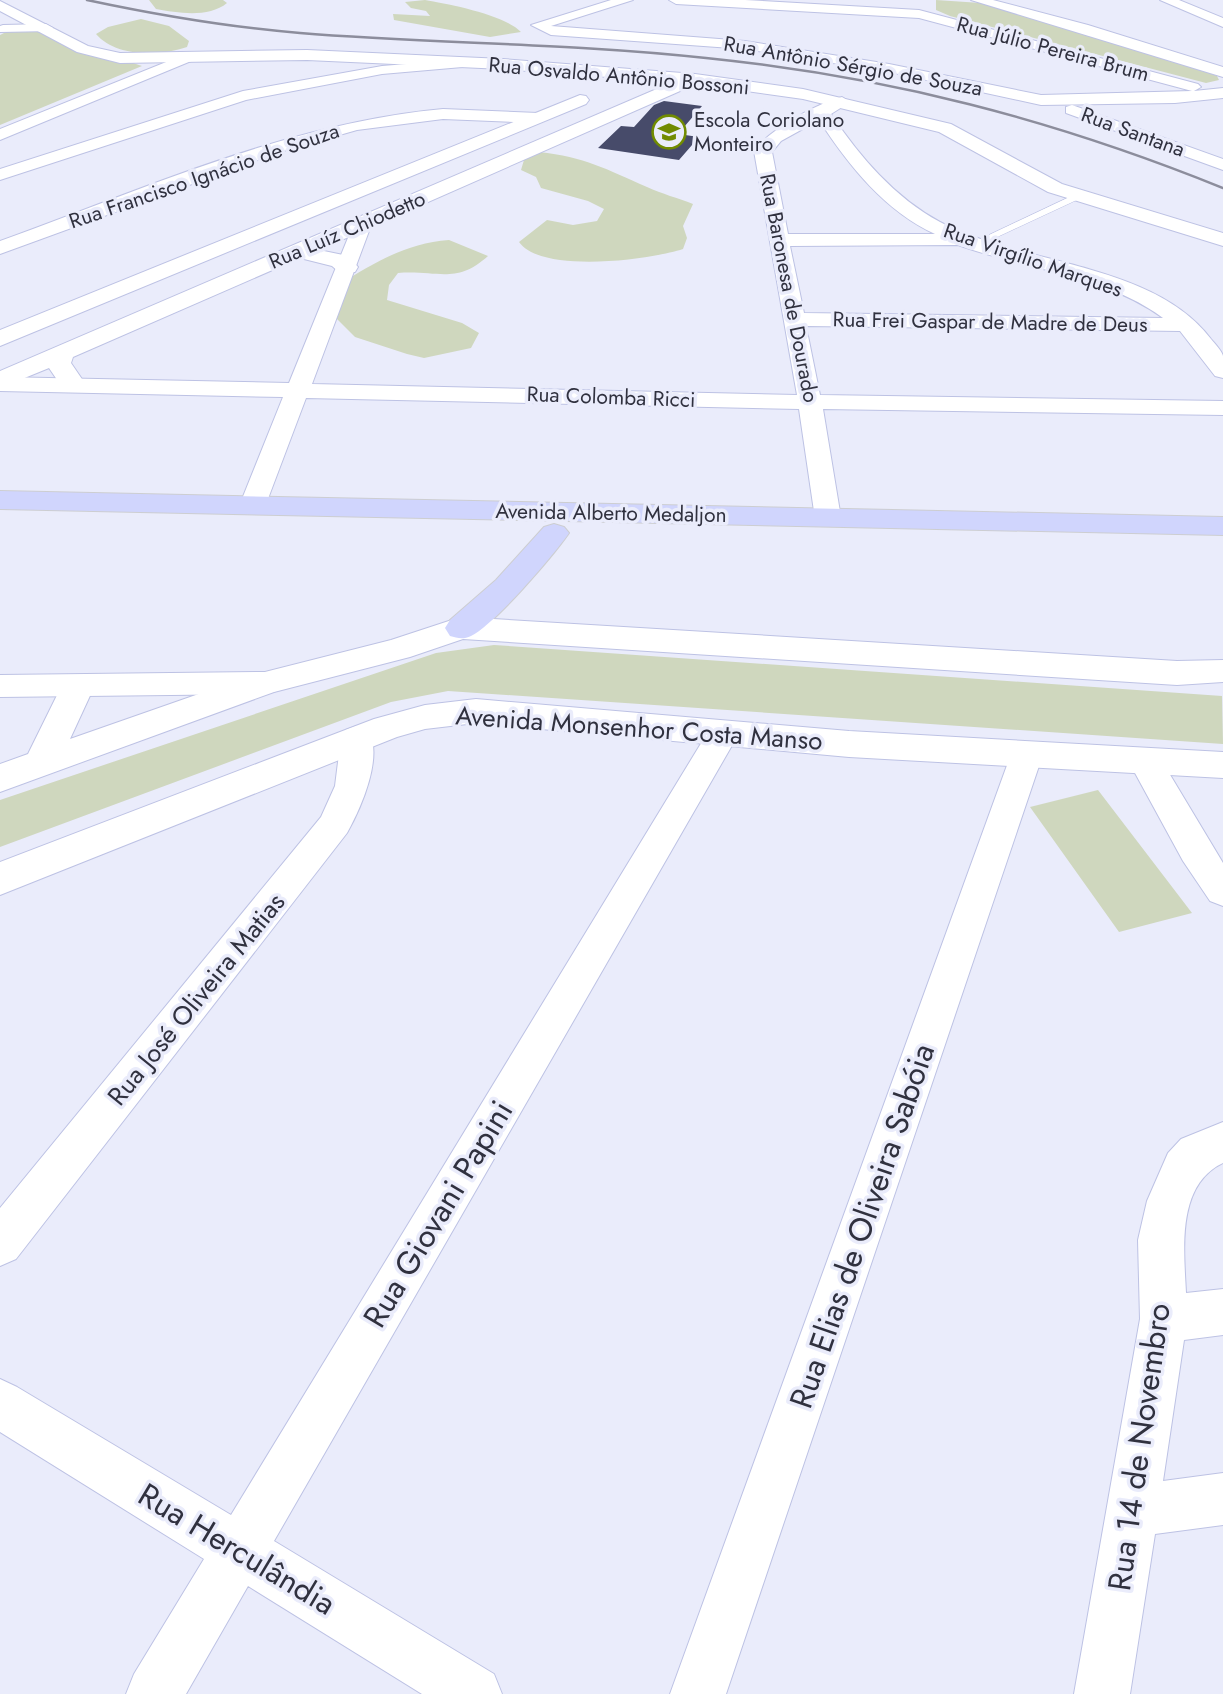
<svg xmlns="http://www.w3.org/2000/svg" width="1223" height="1694" font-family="Jost,sans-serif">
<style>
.green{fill:#cfd7be}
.building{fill:#474b6a}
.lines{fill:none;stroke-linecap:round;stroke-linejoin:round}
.service-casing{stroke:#bdc2e4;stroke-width:1}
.minor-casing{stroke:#bdc2e4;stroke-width:2}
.tertiary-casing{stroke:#bdc2e4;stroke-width:2}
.primary-casing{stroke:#cdced1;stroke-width:2}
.service{fill:#fff;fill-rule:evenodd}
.minor{fill:#fff;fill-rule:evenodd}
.tertiary{fill:#fff;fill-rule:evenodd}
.primary{fill:#d0d5fd;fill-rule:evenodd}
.rail{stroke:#8c8d9c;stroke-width:2.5}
.labels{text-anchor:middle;stroke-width:7;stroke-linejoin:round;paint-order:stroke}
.far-street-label{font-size:21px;fill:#30313f;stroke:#eaecfb}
.far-poi-label{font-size:21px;fill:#30313f;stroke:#eaecfb;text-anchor:start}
.street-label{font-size:26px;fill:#30313f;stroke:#eaecfb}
.near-street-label{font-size:32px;fill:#30313f;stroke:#eaecfb}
</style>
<rect width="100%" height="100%" fill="#eaecfb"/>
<path class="green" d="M149,0h74l4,3c-18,15 -49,10 -71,6z
M425,0c24,4 80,15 96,32l-31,5 -96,-17 -1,-6 37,2 -4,-5 -15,-3 -6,-6z
M936,0l45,3 225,68 11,5 2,4 -13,3 -256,-67 -14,-6z
M141,19l28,7 20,15 -2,6c-26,9 -70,11 -91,-13l12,-7z
M8,31h28l106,35 -142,59v-90z
M539,152c46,5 67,17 108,35 15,7 31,11 46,17l-10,22 4,12 -4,11c-34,11 -141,25 -164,-7l28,-22 26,5 24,-4 7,-12 -16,-8 -47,-13 -5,-11 -15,-7 3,-10z
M449,240l39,16c-32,29 -50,14 -90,17l-9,12 -2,15 75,23 17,10 -8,15 -47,10 -17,-4 -52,-17 -25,-25 8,-27c36,-22 68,-42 111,-45z
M494,645l728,51 1,48 -775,-53 -57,11 -391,145v-47l436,-147z
M1098,790l94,123 -73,19 -89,-125z"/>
<path class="building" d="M664,101l38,5 -24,28 21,3 -20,23 -81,-12 23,-22 13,1 20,-22z"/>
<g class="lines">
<defs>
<path id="service" d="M1078,193l5,3 -2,2 -103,48 -8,-2z"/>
<path id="minor" d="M611,0h22l-82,26 194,15 144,23 152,31 151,-4 -273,-73 -243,-14 -7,-4h76l174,10 279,74 3,3 -7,4 29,-3v10l-48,5 -134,2 -152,-33 -144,-23 -194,-14 -20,-10z
M971,0h22l95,25 135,42v10z
M1160,0h19l44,18v9z
M46,24l7,4 -2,3 -51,1v-6l3,-1z
M191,52l7,4 -2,3 -196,81v-11z
M469,59l7,4 -2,3 -92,8 -136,26 -246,80v-11l243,-78 139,-25z
M842,97l8,5 -19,12c29,43 63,83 109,108 81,43 213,40 271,117 4,5 11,12 12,17 0,7 0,15 0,22l-8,-2 -35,-45 -374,-5 14,69 403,6v14l-400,-6 18,109 -4,6h-18l-4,-6 -16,-109 -493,-11 -40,106 -4,6h-18l-4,-6 43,-107 -283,-6v-14l289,6 65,-160 9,-6 9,6 -60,161 485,11 -43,-244c16,-22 62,-47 88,-54zM819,120c30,46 66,91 116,114h-147l-16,-82 9,-11zM958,245c66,24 147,30 205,73l-359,-5 -14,-67z
M1072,105l151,54v11l-157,-57v-6z
M443,109l95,4 8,5 -8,5 -95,-4 -86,11 -77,22 -280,102v-13c144,-52 289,-118 443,-132z
M265,672l11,3 4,8 -4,8 -11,3 -265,3v-22z
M722,723l11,4 5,8 -464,806 220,133 8,20h-80l-174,-108 -62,108h-60l8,-20 70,-115 -204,-127v-53l17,8 214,128 480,-788z
M357,726l11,4c16,26 -7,78 -21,103l-331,426 -16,7v-58l321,-391 14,-31 6,-48 5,-8z
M1026,745l12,3 4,9 -316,937h-56l340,-937 4,-9z
M1145,750l12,3 66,110v43l-13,-5 -27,-40 -54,-99 4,-9z
M1223,1122v41c-47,22 -39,87 -37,130l37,-4v46l-39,5 -21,141 60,-8v52l-68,9 -25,160h-56l66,-375 -2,-79 9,-39 21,-48 13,-14z"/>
<path id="tertiary" d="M0,1l88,45 32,7 187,-3 196,9 192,15 108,15 148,35 111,60 161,49v13l-175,-54 -109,-60 -136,-33 -107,-15 -377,166 29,6 10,11 -3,5h-16l-7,-6 -32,-8 -227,99 -2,6 15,22 -4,5h-18l-15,-22 -49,20v-17l673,-289 -170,-13 -196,-9 -187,3 -43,-11 -77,-41z
M580,95l6,1 3,4 -3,4 -586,242v-16z
M461,617l716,44 46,-1v22l-46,3 -714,-46 -53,18 -136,35 -274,100v-28l28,-10 37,-75 12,-4 12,4 5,8 -24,52 183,-64 138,-35z
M476,699l373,32 374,21v26l-374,-21 -373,-34 -51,6 -28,8 -397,158v-33l374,-143 51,-14z"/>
<path id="primary" d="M0,491l1223,26v18l-1223,-26z
M554,524l10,3 5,6c-16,23 -75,92 -98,103 -8,4 -14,2 -21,0l-5,-8 5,-8 46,-40 48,-53z"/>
</defs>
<use href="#service" class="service-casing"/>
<use href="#minor" class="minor-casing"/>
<use href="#tertiary" class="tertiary-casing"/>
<use href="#primary" class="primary-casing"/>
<use href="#service" class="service"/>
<use href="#minor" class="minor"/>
<use href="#tertiary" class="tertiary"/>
<use href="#primary" class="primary"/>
<path class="rail" d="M87,0c70,15 141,27 213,33 135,11 271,10 406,25 184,19 346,61 517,130"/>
</g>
<defs>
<symbol id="school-ring" viewBox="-11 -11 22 22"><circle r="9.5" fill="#eaecfb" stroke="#718b01" stroke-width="1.5"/><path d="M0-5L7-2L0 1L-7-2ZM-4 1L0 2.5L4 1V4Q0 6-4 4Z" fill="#718b01"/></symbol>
</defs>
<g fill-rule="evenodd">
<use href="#school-ring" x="650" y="113" width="38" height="38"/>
</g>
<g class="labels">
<g class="far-street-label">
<text transform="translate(1053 49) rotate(15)" y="7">Rua Júlio Pereira Brum</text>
<text transform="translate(853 66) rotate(10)" y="7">Rua Antônio Sérgio de Souza</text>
<text transform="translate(619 76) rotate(5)" y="7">Rua Osvaldo Antônio Bossoni</text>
<text transform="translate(1133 132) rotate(20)" y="7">Rua Santana</text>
<text transform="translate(204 176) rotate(-19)" y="7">Rua Francisco Ignácio de Souza</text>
<text transform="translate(347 230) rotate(-23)" y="7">Rua Luíz Chiodetto</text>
<text transform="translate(1033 260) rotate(19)" y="7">Rua Virgílio Marques</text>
<text transform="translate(789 288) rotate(79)" y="7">Rua Baronesa de Dourado</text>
<text transform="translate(990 322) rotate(1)" y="7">Rua Frei Gaspar de Madre de Deus</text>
<text transform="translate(611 397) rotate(2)" y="7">Rua Colomba Ricci</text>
<text transform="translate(611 513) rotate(1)" y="7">Avenida Alberto Medaljon</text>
</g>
<g class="far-poi-label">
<text x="694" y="127">Escola Coriolano<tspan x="694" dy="24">Monteiro</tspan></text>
</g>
<g class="street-label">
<text transform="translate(639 728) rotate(4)" y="9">Avenida Monsenhor Costa Manso</text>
<text transform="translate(196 999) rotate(-51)" y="9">Rua José Oliveira Matias</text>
</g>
<g class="near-street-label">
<text transform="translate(438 1214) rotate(-59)" y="11">Rua Giovani Papini</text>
<text transform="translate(862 1226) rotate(-71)" y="11">Rua Elias de Oliveira Sabóia</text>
<text transform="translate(1139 1447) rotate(-82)" y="11">Rua 14 de Novembro</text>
<text transform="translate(237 1549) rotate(31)" y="11">Rua Herculândia</text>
</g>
</g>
</svg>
